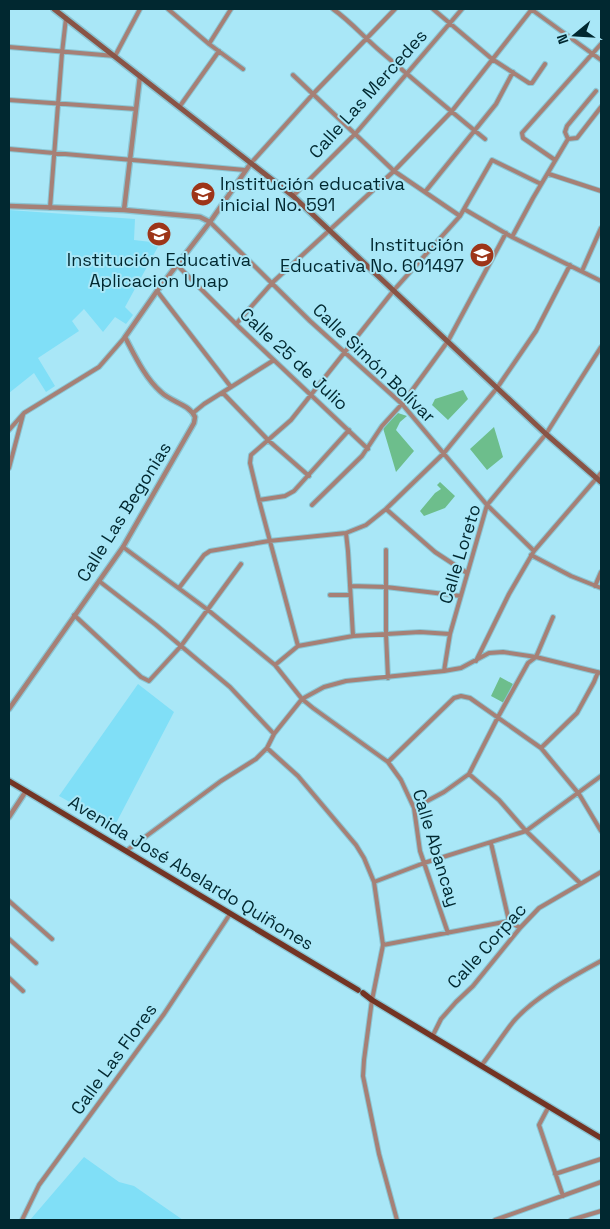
<svg xmlns="http://www.w3.org/2000/svg" width="610" height="1229" font-family="'Space Grotesk',sans-serif">
<style>
.built{fill:#80dff7}
.green{fill:#6dbe8c}
.lines{fill:none;stroke-linecap:round;stroke-linejoin:round}
.minor-casing{stroke:#8bc5d3;stroke-width:6}
.tertiary-casing{stroke:#8bc5d3;stroke-width:7}
.secondary-casing{stroke:#8bc5d3;stroke-width:8}
.primary-casing{stroke:#8bc5d3;stroke-width:8}
.minor{stroke:#a68076;stroke-width:4}
.tertiary{stroke:#a68076;stroke-width:4.5}
.secondary{stroke:#895446;stroke-width:5}
.primary{stroke:#733424;stroke-width:5.5}
.labels{text-anchor:middle;stroke-width:4;stroke-linejoin:round;paint-order:stroke}
.street-label{font-size:18px;fill:#012830;stroke:#a9e7f7}
.poi-label{font-size:18px;fill:#012830;stroke:#a9e7f7;text-anchor:start}
</style>
<rect width="100%" height="100%" fill="#a9e7f7"/>
<path class="built" d="M9,210l126,9 -1,21 26,3 -35,64 8,8 -7,9 -11,-7 -12,15 -19,-23 -12,12 7,10 -41,27 17,28 -9,6 -12,-19 -25,20z
M138,684l36,28 -60,115 -55,-31z
M84,1157l35,25 15,4 49,34h-153z"/>
<path class="green" d="M463,390l5,9 -20,21 -16,-15 3,-6z
M398,413l9,3 -7,6 -4,8 18,21 -18,21 -13,-44z
M494,427l9,30 -16,13 -17,-21z
M440,482l15,14 -10,12 -21,8 -4,-5 15,-18 6,-4 -4,-4z
M500,677l13,7 -9,19 -13,-7z"/>
<g class="lines">
<defs>
<path id="minor" d="M168,9l41,35 34,25
M333,9c17,12 30,27 46,41 35,30 70,60 106,89
M433,9l59,50 37,24h3l13,-19
M531,9l70,51
M209,44l22,-35
M9,47l106,9 25,-47
M293,75l101,96 66,45
M9,100l127,9
M180,106l39,-55
M568,139l-3,-7 2,-6 29,-35
M9,149l236,21
M555,160l-32,-22 -1,-5 79,-89
M251,163l63,-70 81,-84
M549,174l52,17
M425,192l71,-88 17,-32
M293,196l63,-63 106,-124
M50,208l12,-155 4,-35
M464,209l48,28 89,44
M210,222l100,99 92,83 85,101 47,46
M512,237l21,-39 35,-59 9,-1 24,-31
M177,265l62,62 129,122
M582,271l19,-43
M157,291l74,96
M236,324l37,-42 121,-111 58,-60 80,-102
M223,393l46,48 40,35
M193,413l11,-9 70,-44
M9,430l15,-17 75,-46 26,-30
M9,468l14,-53
M259,500l26,-4 9,-5 55,-61
M312,505l50,-49 20,-30 20,-22 30,-41 16,-22 58,-108
M386,509l49,43 32,21
M346,533l2,18 5,85
M123,547l85,63 67,55 27,34 11,9 75,54 13,18 13,28 6,43 28,82
M386,550v84l2,44
M531,555l40,21 30,12
M99,581l57,44 74,62 44,47
M350,586l36,1 75,9
M595,586l6,-14
M179,588l25,-33 6,-4 59,-10 77,-8 20,-8 20,-16 58,-56 53,-65 39,-57 34,-66
M330,595h20
M74,615l67,62 8,4 32,-35 60,-82
M298,646l-39,-146 -9,-37 1,-8 40,-35 103,-130 66,-74 32,-56 49,24
M476,661l33,-67 25,-43 67,-78
M275,665l23,-19 55,-10 67,-4 30,2
M444,671l6,-37 37,-129 59,-71 55,-87
M267,748l31,28 58,69 8,13 10,24 9,63 -11,55 -8,60 -1,16 16,78 18,66
M541,748l36,-35 17,-31 4,-10
M388,762l66,-64 7,-2 9,2 71,50 38,46 22,37
M469,774l30,26 27,31 54,52
M414,808l30,-16 25,-18 29,-57 30,-54 8,-6 17,-40
M491,843l18,78 11,7
M126,851l95,-70 35,-22 11,-11 7,-14 28,-35 22,-12 22,-6 98,-10 17,-3 28,-15 14,-1 33,5 65,16
M374,882l50,-19 102,-32 75,-55
M9,901l43,38
M9,939l27,24
M383,945l126,-24
M9,978l14,13
M432,1037l9,-18 15,-17 17,-16 47,-58 19,-20 62,-36
M481,1066c11,-14 21,-30 32,-44 20,-24 60,-46 88,-61
M549,1106l-10,19 24,71
M555,1174l46,-15
M22,1220l17,-35 125,-171 66,-100
M495,1220l106,-38
M571,1220l30,-9"/>
<path id="tertiary" d="M9,206l115,4 76,7 10,5
M124,210l16,-134
M9,709l114,-162 71,-124 1,-6c-6,-13 -24,-15 -34,-25 -16,-14 -26,-36 -36,-55l32,-46 53,-69 41,-59
M9,817l17,-26"/>
<path id="secondary" d="M54,9l239,187 253,238 55,48"/>
<path id="primary" d="M9,781l349,209
M363,993l9,7 229,138"/>
</defs>
<use href="#minor" class="minor-casing"/>
<use href="#tertiary" class="tertiary-casing"/>
<use href="#secondary" class="secondary-casing"/>
<use href="#primary" class="primary-casing"/>
<use href="#minor" class="minor"/>
<use href="#tertiary" class="tertiary"/>
<use href="#secondary" class="secondary"/>
<use href="#primary" class="primary"/>
</g>
<defs>
<symbol id="school-disc" viewBox="-11 -11 22 22"><circle r="9.5" fill="#9d3519" stroke="#a9e7f7"/><path d="M0-5L7-2L0 1L-7-2ZM-4 1L0 2.5L4 1V4Q0 6-4 4Z" fill="#fff"/></symbol>
</defs>
<g fill-rule="evenodd">
<use href="#school-disc" x="189" y="180" width="28" height="28"/>
<use href="#school-disc" x="145" y="220" width="28" height="28"/>
<use href="#school-disc" x="468" y="241" width="28" height="28"/>
</g>
<g class="labels">
<g class="street-label">
<text transform="translate(368 94) rotate(-48)" y="6">Calle Las Mercedes</text>
<text transform="translate(294 359) rotate(43)" y="6">Calle 25 de Julio</text>
<text transform="translate(374 363) rotate(44)" y="6">Calle Simón Bolívar</text>
<text transform="translate(124 512) rotate(-58)" y="6">Calle Las Begonias</text>
<text transform="translate(460 554) rotate(-73)" y="6">Calle Loreto</text>
<text transform="translate(436 848) rotate(73)" y="6">Calle Abancay</text>
<text transform="translate(191 873) rotate(31)" y="6">Avenida José Abelardo Quiñones</text>
<text transform="translate(487 946) rotate(-48)" y="6">Calle Corpac</text>
<text transform="translate(114 1059) rotate(-54)" y="6">Calle Las Flores</text>
</g>
<g class="poi-label">
<text x="220" y="190">Institución educativa<tspan x="220" dy="21">inicial No. 591</tspan></text>
<text x="464" y="251" text-anchor="end">Institución<tspan x="464" dy="21">Educativa No. 601497</tspan></text>
<text x="159" y="266" text-anchor="middle">Institución Educativa<tspan x="159" dy="21">Aplicacion Unap</tspan></text>
</g>
</g>
<rect width="610" height="1229" fill="none" stroke="#012830" stroke-width="20"/>
<g transform="translate(575 35) rotate(252)" stroke="#a9e7f7" stroke-width="4" paint-order="stroke">
<path d="M0-4L9 19L0 12L-9 19Z" fill="#012830"/>
<text y="-8" font-size="14" font-weight="bold" text-anchor="middle" fill="#012830">N</text>
</g>
</svg>
